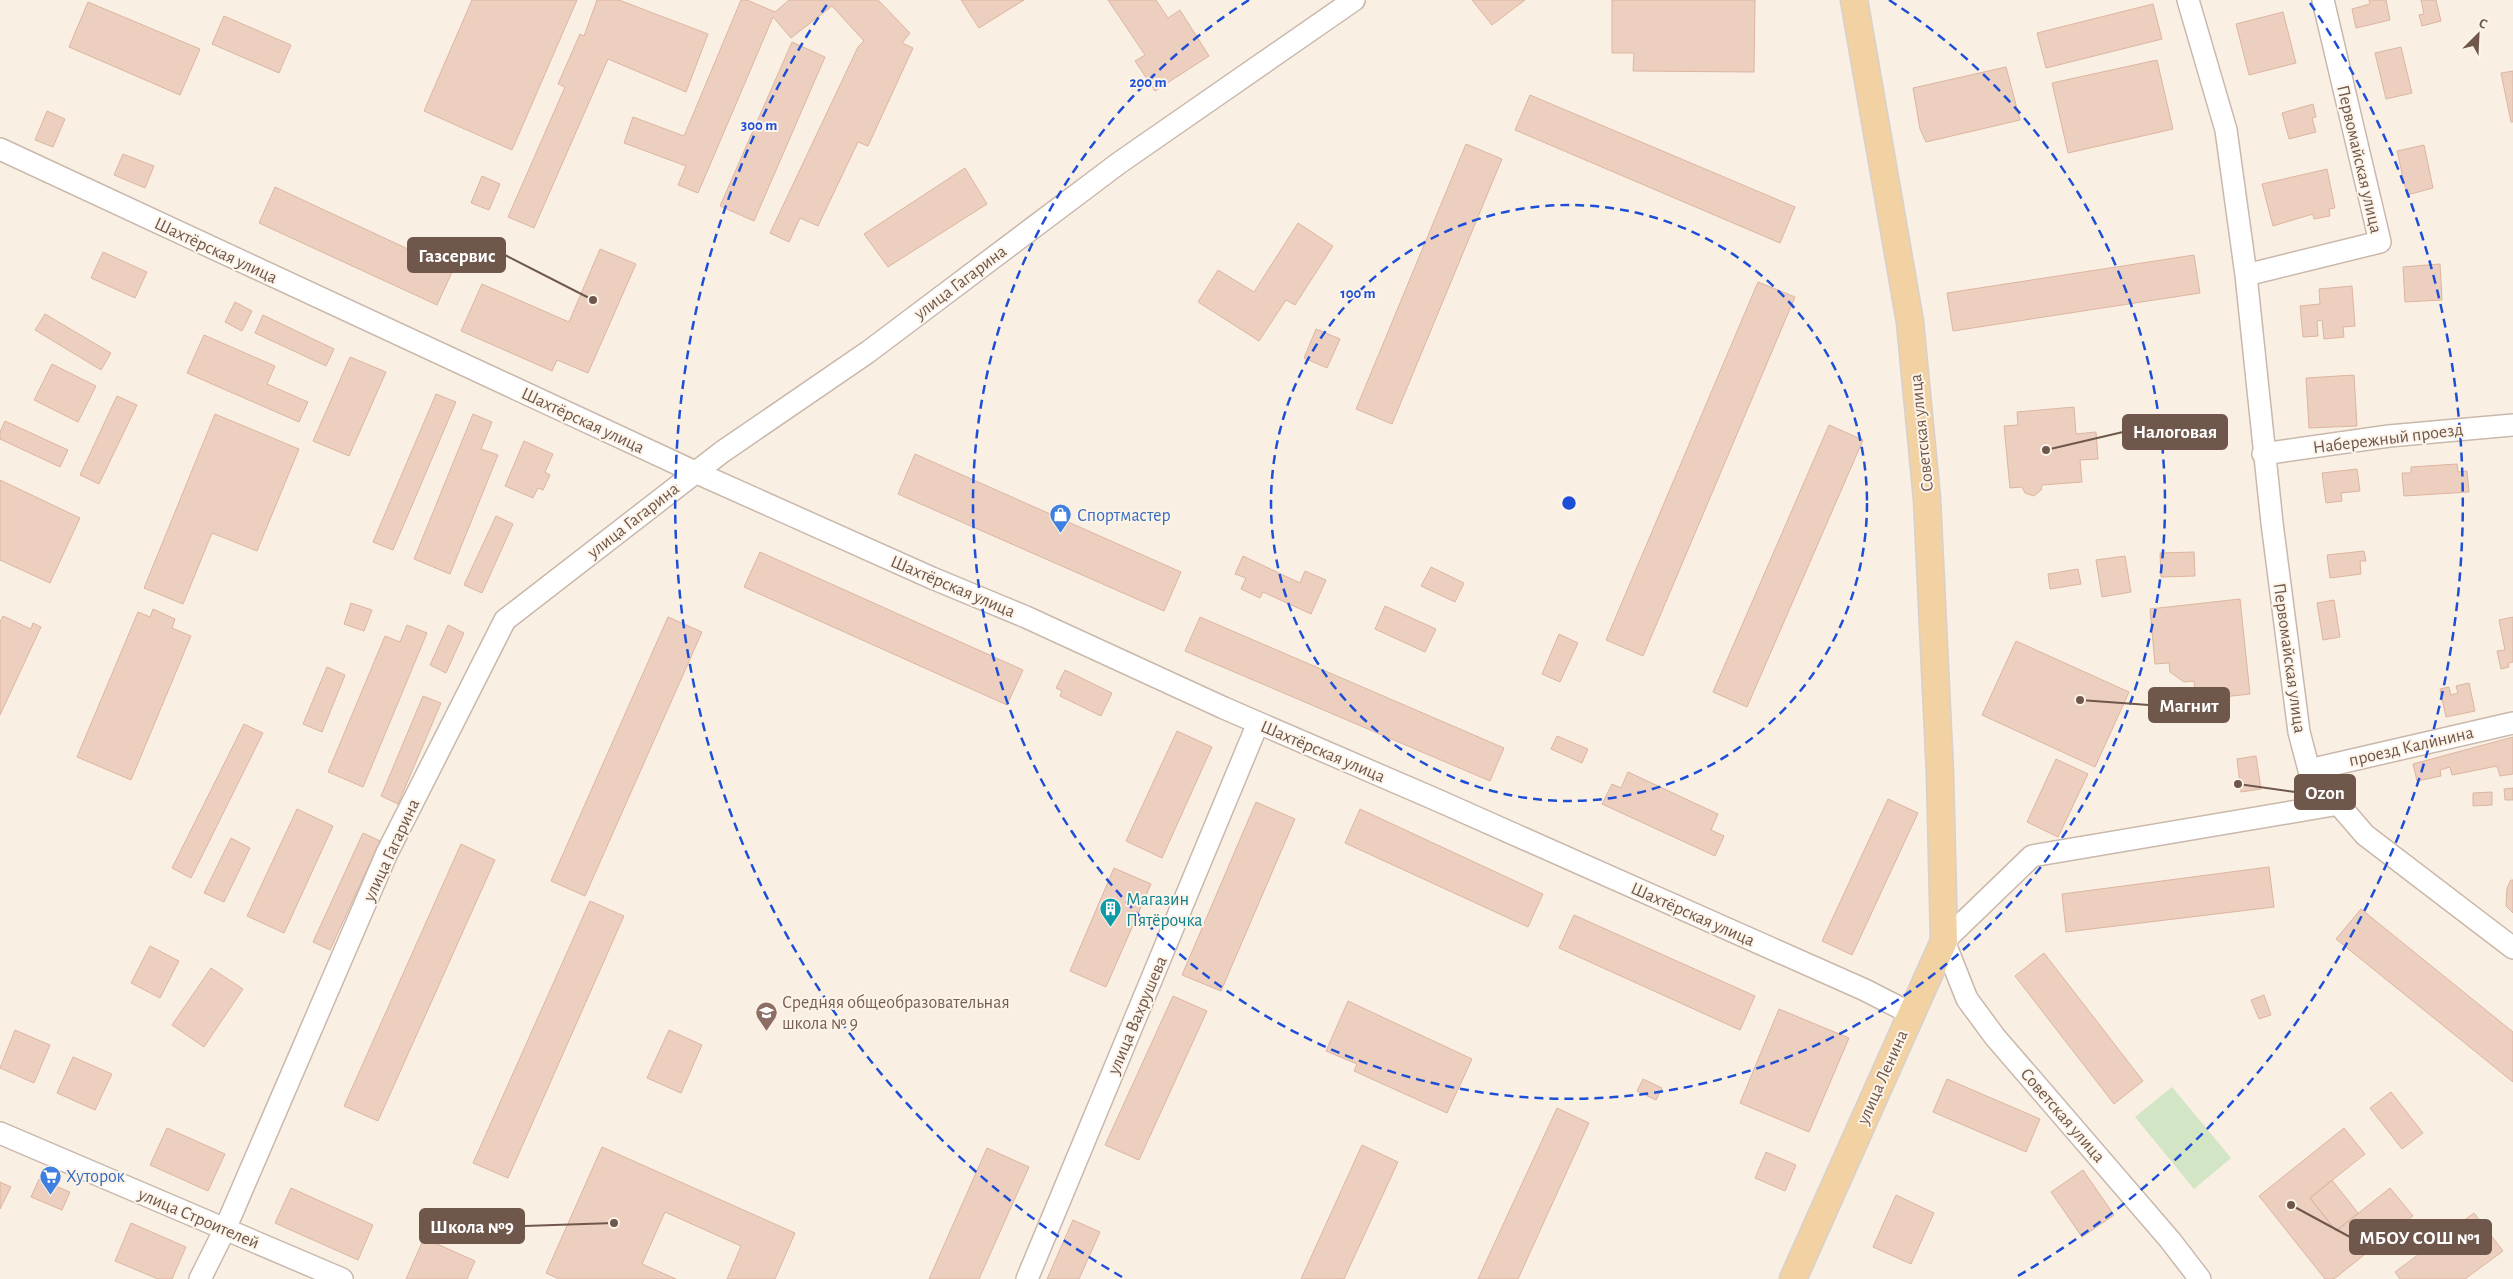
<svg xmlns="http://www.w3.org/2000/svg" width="2513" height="1279" font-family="'Alegreya Sans',sans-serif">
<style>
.green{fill:#d2e5c4}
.building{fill:#eccfbe;stroke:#ddb5a0}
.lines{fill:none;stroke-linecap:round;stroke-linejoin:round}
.minor-casing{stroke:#c9b8ab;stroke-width:24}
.major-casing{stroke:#d7d0cd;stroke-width:29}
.minor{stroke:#fff;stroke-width:21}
.major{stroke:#f2d1a2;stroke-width:26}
.ring{fill:none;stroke:#1d4ed8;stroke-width:2.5;stroke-dasharray:9 6}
.labels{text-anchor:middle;stroke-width:4;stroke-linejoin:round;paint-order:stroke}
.street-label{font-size:18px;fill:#6f574c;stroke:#fdf4e9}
.shop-label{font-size:18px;fill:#366cbe;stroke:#fdf4e9;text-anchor:start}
.culture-label{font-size:18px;fill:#0d838f;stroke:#fdf4e9;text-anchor:start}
.education-label{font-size:18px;fill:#785e54;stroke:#fdf4e9;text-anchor:start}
.centre{fill:#1d4ed8;stroke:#fdf4e9;stroke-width:2.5}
.ring-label{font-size:15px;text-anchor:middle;font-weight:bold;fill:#1d4ed8;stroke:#fdf4e9;stroke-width:4;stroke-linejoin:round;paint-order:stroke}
.leader{fill:none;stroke:#6f574c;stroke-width:2}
.callout-dot{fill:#6f574c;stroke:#fdf4e9;stroke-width:2}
.callout{fill:#6f574c;stroke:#6f574c;stroke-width:2}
.callout-label{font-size:19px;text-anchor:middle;font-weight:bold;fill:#fff}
</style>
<rect width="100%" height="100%" fill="#f9f0e3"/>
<path class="green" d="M2172,1087l59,71 -37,31 -59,-72z"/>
<path class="building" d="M472,0h105l-65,150 -88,-39z
M597,0h22l89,34 -22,58 -78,-33 -74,169 -26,-11 57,-130 -7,-3 22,-50 4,2z
M741,0h6l28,12 14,-12h89l32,33 -8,10 11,5 -45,98 -10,-4 -40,84 -18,-8 -11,24 -19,-9 88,-186 6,-6 -32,-35 -41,32 -18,-21 -75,176 -20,-8 8,-19 -62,-23 9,-26 51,19z
M961,0h63l-45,28z
M1108,0h48l12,18 12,-8 29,46 -54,35 -20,-30 10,-6z
M1472,0h53l-33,25z
M1612,0h143l-1,72 -121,-1 1,-18h-22z
M2369,0h17l4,20 -34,8 -4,-19 18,-5z
M2421,0h15l5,21 -19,5 -3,-11 5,-1z
M88,2l112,47 -20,46 -111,-48z
M2153,4l9,35 -116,29 -9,-35z
M2283,12l13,51 -47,12 -13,-51z
M224,16l67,29 -12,28 -67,-29z
M792,42l33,15 -71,164 -34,-15z
M2401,47l11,46 -26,6 -11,-46z
M2157,60l16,69 -105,24 -16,-70z
M2006,67l14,53 -94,22 -6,-13 -7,-41z
M2513,71v51h-2l-10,-49z
M1530,95l265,112 -15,36 -265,-113z
M2313,104l3,13 -4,1 4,14 -27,7 -7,-26z
M47,111l18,8 -12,28 -18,-7z
M1466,144l36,15 -110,265 -36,-15z
M2424,145l9,43 -26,7 -10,-44z
M123,154l31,12 -9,22 -31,-13z
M965,168l22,36 -99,63 -24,-33z
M2327,169l8,39 -6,1 1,7 -16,3 -1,-5 -40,12 -11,-42z
M482,176l18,8 -11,26 -18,-7z
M275,187l178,83 -16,35 -178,-82z
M1298,223l35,23 -38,59 -9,-5 -27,41 -61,-39 20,-32 36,22z
M600,249l36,15 -48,109 -31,-13 -5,11 -91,-40 21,-47 87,38z
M103,252l44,20 -12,26 -44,-20z
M2194,255l6,38 -247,38 -6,-38z
M2440,264l2,36 -37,2 -2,-35z
M1758,282l37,15 -152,359 -37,-16z
M2352,286l3,40 -12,1 1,10 -20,2 -2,-19 -5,1 1,15 -15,1 -3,-31 20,-2 -1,-15z
M235,302l17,9 -10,20 -17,-9z
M45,314l66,39 -10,17 -66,-40z
M263,315l71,34 -8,17 -71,-33z
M1316,329l24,10 -13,29 -23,-10z
M204,335l71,31 -8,18 41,18 -9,20 -112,-49z
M350,357l36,15 -37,84 -36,-15z
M52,364l44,22 -18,36 -44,-22z
M2354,375l3,51 -48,2 -3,-50z
M436,394l20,8 -63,148 -20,-8z
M117,396l20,9 -38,79 -19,-9z
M2074,407l2,27 20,-2 2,27 -18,1 2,22 -40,3 -1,5 -7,6 -9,-3 -3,-6 -12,1 -6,-62 14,-1 -1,-13z
M215,414l84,35 -42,102 -45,-18 -29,71 -39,-16z
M473,414l19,8 -11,27 17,6 -48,119 -36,-15z
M5,421l63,29 -8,17 -60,-28v-7z
M1829,425l34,15 -116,267 -34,-15z
M524,441l29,13 -8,18 5,3 -7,15 -5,-2 -5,10 -28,-12z
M915,454l266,118 -17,39 -266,-117z
M2457,464l1,8 9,-1 2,21 -65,4 -2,-23h9v-6z
M2357,469l3,22 -19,2 1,8 -16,2 -4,-30z
M0,480l80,38 -30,65 -50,-23z
M496,516l17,8 -31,69 -18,-8z
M2364,551l2,10h-6l1,13 -31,4 -3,-23z
M760,552l263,118 -16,35 -263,-118z
M2194,552l1,24 -34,1 -1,-24z
M1243,556l57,27 5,-12 21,9 -15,34 -48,-22 -3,6 -19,-9 5,-11 -11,-4z
M2125,556l6,36 -29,5 -6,-37z
M1431,567l33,16 -9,19 -34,-16z
M2078,569l3,15 -31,5 -2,-15z
M2240,599l10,95 -54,6 -2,-19 -10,1 -14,-10 -1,-9 -14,1 -5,-55z
M2334,600l6,37 -17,3 -6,-37z
M351,603l21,7 -8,21 -20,-7z
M1385,606l51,23 -11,23 -50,-23z
M153,609l22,10 -3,9 19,8 -60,144 -54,-23 61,-145 12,5z
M3,616l28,13 2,-6 8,4 -41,88v-93z
M668,617l34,15 -117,264 -34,-15z
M1200,617l304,131 -14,33 -305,-130z
M2513,617v45l-5,1 1,4 -8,2 -4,-18 8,-1 -6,-30z
M407,625l20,8 -64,154 -35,-15 57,-136 15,6z
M448,625l16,8 -18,40 -16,-8z
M1559,634l19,9 -18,39 -18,-8z
M2016,641l113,51 -34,75 -113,-52z
M327,667l18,8 -23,57 -19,-8z
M1065,670l47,23 -11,23 -41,-20 2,-5 -6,-3z
M2469,683l6,28 -29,6 -6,-28 9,-2 2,8 7,-2 -2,-7z
M423,696l18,7 -43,101 -17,-8z
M244,724l19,9 -72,145 -19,-10z
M1177,731l35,16 -50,111 -36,-17z
M1557,736l31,13 -6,14 -31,-14z
M2513,737v37l-13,2 -3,-10 -45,9 -2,-8 -10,3 1,6 -24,5 -4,-17z
M2256,756l5,33 -20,3 -4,-33z
M2056,759l32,15 -30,63 -31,-15z
M1628,772l90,42 -7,16 13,6 -9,20 -113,-52 10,-20 9,4z
M2513,788v12h-8l-1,-11z
M2492,792v13l-19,1v-13z
M1888,799l30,14 -66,142 -30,-14z
M1256,802l39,17 -74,172 -39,-16z
M297,809l36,17 -49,107 -37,-17z
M1360,809l183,85 -15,33 -183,-84z
M363,833l17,8 -50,109 -17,-8z
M231,838l19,10 -26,54 -20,-9z
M461,844l34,16 -117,261 -34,-15z
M2269,867l5,40 -208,25 -4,-38z
M1114,868l37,16 -45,103 -36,-16z
M2511,880h2v33l-7,-7 1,-18z
M590,901l34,15 -116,262 -35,-15z
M2361,909l152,123v50l-177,-143z
M1574,915l181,81 -15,34 -181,-82z
M150,946l29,15 -19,37 -29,-15z
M2044,953l99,128 -29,23 -99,-128z
M211,968l32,21 -39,58 -32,-22z
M2264,995l7,20 -12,4 -8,-19z
M1173,996l34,15 -68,149 -34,-15z
M1348,1001l124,58 -25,54 -93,-42 3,-7 -31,-13z
M1779,1009l70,29 -40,94 -69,-29z
M15,1030l35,15 -16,38 -34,-15z
M669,1030l33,15 -21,48 -34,-15z
M73,1057l39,17 -17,36 -38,-17z
M1643,1079l19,9 -6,12 -19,-9z
M1947,1079l93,40 -14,33 -93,-40z
M2391,1092l32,41 -21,16 -32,-41z
M1557,1108l32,15 -71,156h-40z
M167,1128l58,26 -17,37 -58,-26z
M2344,1128l21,26 -55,44 26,33 54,-43 23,28 -79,63h-9l-66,-83z
M1362,1145l36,17 -54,117h-43z
M602,1147l193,86 -20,46h-48l14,-33 -76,-34 -23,52 34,15h-117l-13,-6z
M987,1148l42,19 -50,112h-50z
M1766,1152l30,13 -11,26 -30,-13z
M2083,1170l31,45 -32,22 -31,-45z
M39,1179l31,13 -8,18 -31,-13z
M2332,1180l26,33 -22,18 -26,-33z
M0,1182l11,5 -11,22z
M291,1188l82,37 -15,35 -83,-37z
M1896,1195l38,18 -23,51 -38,-17z
M2474,1213l29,38 -38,28h-65l-5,-7z
M1073,1220l27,12 -21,47h-32z
M131,1223l55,24 -14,32h-14l-43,-18z
M424,1238l51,23 -8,18h-61z"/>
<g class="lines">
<defs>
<path id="minor" d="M2188,0l38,130 20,145 26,248 27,209 10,38 56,65 148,113
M0,149l695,323 237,106 94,39 198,91 213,92 428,190 45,23
M2246,275l134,-33 -57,-242
M2263,454l126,-18 124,-11
M2309,770l204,-47
M0,1133l342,146
M200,1279l25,-50 162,-376 118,-233 217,-168 146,-100 251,-189 235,-163
M1027,1279l231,-556
M2200,1279l-30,-39 -175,-203 -28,-38 -23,-58 88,-85 307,-52"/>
<path id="major" d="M1793,1279l151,-338 -4,-167 -13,-275 -17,-177 -56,-322"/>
</defs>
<use href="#minor" class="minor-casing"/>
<use href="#major" class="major-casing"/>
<use href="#minor" class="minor"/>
<use href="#major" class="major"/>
</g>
<g class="ring">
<circle cx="1569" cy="503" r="298"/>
<path d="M1889 0A596 596 0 1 1 1249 0"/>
<path d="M1122 1277A894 894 0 0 1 828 3M2310 3A894 894 0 0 1 2016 1277"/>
</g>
<defs>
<symbol id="shop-pin" viewBox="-11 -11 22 30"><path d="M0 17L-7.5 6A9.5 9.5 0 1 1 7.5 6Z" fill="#3f7fe0" stroke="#fdf4e9"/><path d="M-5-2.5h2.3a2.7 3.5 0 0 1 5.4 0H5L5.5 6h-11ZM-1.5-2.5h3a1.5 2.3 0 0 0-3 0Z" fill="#fff"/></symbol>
<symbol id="building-pin" viewBox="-11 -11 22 30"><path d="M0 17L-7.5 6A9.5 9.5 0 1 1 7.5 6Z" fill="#0f9aa8" stroke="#fdf4e9"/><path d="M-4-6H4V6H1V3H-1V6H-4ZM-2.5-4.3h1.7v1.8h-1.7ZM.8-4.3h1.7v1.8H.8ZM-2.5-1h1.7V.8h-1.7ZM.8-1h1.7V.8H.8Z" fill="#fff"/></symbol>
<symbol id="school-pin" viewBox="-11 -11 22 30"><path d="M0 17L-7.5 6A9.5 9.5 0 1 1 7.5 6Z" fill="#8d6e63" stroke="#fdf4e9"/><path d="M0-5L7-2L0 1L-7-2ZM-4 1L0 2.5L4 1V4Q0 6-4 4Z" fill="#fff"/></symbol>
<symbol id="supermarket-pin" viewBox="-11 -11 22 30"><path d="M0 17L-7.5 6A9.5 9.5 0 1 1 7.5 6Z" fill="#3f7fe0" stroke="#fdf4e9"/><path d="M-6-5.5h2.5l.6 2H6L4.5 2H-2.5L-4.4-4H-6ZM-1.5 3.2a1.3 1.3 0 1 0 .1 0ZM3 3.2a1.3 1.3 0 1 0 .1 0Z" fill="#fff"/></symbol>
</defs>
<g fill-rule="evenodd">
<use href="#shop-pin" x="1048" y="502" width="25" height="34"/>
<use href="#building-pin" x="1098" y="896" width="25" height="34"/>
<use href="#school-pin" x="754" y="1000" width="25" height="34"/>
<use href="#supermarket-pin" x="38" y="1164" width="25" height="34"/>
</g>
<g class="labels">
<g class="street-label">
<text transform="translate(2360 159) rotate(77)" y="6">Первомайская улица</text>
<text transform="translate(216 250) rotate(25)" y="6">Шахтёрская улица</text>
<text transform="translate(960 282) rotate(-37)" y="6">улица Гагарина</text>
<text transform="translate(583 420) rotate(25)" y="6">Шахтёрская улица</text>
<text transform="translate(1921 433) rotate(-96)" y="6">Советская улица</text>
<text transform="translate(2388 438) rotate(-7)" y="6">Набережный проезд</text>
<text transform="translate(633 520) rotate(-38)" y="6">улица Гагарина</text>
<text transform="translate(953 586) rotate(23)" y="6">Шахтёрская улица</text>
<text transform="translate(2290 658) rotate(82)" y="6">Первомайская улица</text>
<text transform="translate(2411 746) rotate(-13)" y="6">проезд Калинина</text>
<text transform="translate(1323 751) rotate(23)" y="6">Шахтёрская улица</text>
<text transform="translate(391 850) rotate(-65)" y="6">улица Гагарина</text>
<text transform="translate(1693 914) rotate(24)" y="6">Шахтёрская улица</text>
<text transform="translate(1137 1015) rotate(-67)" y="6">улица Вахрушева</text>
<text transform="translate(1882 1077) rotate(-66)" y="6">улица Ленина</text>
<text transform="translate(2063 1115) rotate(49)" y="6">Советская улица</text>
<text transform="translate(199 1218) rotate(23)" y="6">улица Строителей</text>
</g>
<g class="shop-label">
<text x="1077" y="521">Спортмастер</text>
<text x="66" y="1182">Хуторок</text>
</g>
<g class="culture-label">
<text x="1126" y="905">Магазин<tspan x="1126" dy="21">Пятёрочка</tspan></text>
</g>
<g class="education-label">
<text x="782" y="1008">Средняя общеобразовательная<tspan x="782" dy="21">школа № 9</tspan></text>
</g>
</g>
<circle cx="1569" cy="503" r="8" class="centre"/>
<g class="ring-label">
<text x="1148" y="87">200 m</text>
<text x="759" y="130">300 m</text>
<text x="1358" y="298">100 m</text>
</g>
<path class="leader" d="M593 300L505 255M2046 450L2123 432M2080 700L2149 705M2238 784L2295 792M614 1223L524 1226M2291 1205L2350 1237"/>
<g class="callout-dot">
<circle cx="593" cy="300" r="5"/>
<circle cx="2046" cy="450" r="5"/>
<circle cx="2080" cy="700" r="5"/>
<circle cx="2238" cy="784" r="5"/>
<circle cx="614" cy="1223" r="5"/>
<circle cx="2291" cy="1205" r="5"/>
</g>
<g class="callout">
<rect x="408" y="238" width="97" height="34" rx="5"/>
<rect x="2123" y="415" width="104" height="34" rx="5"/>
<rect x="2149" y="688" width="80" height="34" rx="5"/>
<rect x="2295" y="775" width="60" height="34" rx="5"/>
<rect x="420" y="1209" width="104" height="34" rx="5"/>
<rect x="2350" y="1220" width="141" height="34" rx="5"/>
</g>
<g class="callout-label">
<text x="457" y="262">Газсервис</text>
<text x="2175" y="438">Налоговая</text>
<text x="2189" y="712">Магнит</text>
<text x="2325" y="799">Ozon</text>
<text x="472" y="1233">Школа №9</text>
<text x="2420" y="1244">МБОУ СОШ №1</text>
</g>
<g transform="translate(2478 35) rotate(24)" stroke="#fdf4e9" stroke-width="4" paint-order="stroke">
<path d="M0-4L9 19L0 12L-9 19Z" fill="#6f574c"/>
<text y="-8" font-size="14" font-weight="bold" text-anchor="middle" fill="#6f574c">С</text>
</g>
</svg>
